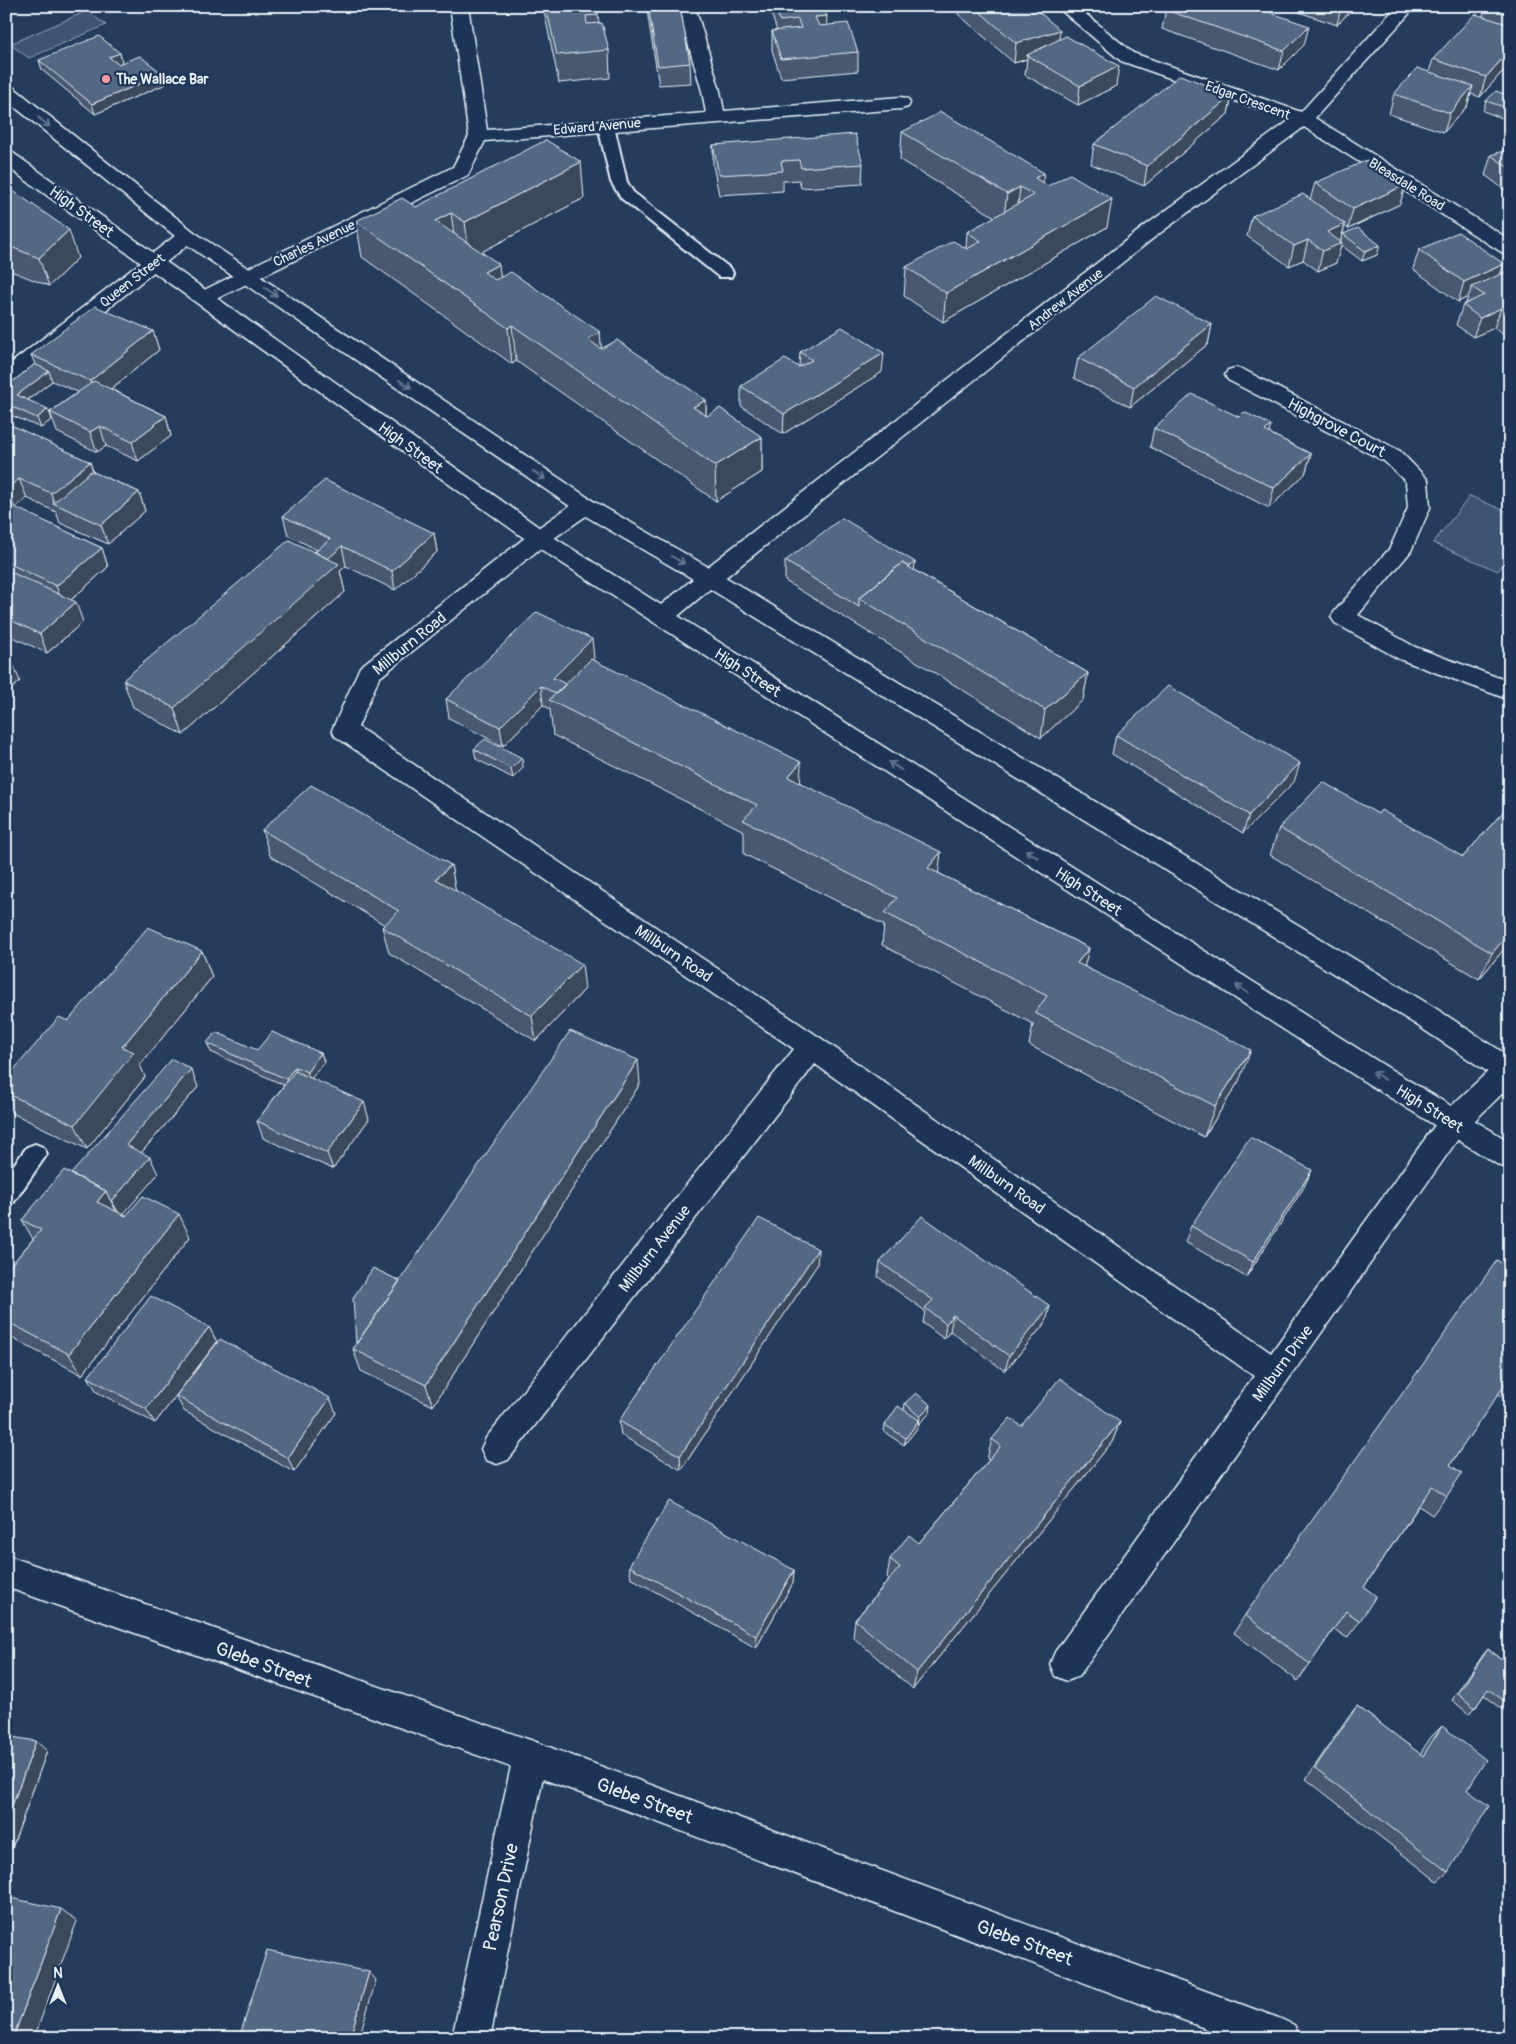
<svg xmlns="http://www.w3.org/2000/svg" width="1516" height="2044" font-family="Pangolin,sans-serif">
<style>
.green{fill:#3e5472;stroke:#93a2b5}
.lines{fill:none;stroke-linecap:round;stroke-linejoin:round}
.lane-casing{stroke:#e8f1f8;stroke-width:4}
.street-casing{stroke:#e8f1f8;stroke-width:3}
.primary-casing{stroke:#e8f1f8;stroke-width:3}
.lane{fill:#1d3557;fill-rule:evenodd}
.street{fill:#1d3557;fill-rule:evenodd}
.primary{fill:#1d3557;fill-rule:evenodd}
.wall{fill:#475970;stroke:#e8f1f8}
.shaded-wall{fill:#3a485b;stroke:#e8f1f8}
.building{fill:#536782;stroke:#e8f1f8}
.oneway{stroke:#64778f}
.poi-dot{fill:#ff9aa2;stroke:#1d3557;stroke-width:2}
.labels{text-anchor:middle;stroke-width:4.5;stroke-linejoin:round;paint-order:stroke}
.far-poi-label{font-size:14px;font-weight:bold;fill:#e8f1f8;stroke:#1d3557;text-anchor:start}
.far-street-label{font-size:14px;fill:#e8f1f8;stroke:#1d3557}
.street-label{font-size:16px;fill:#e8f1f8;stroke:#1d3557}
.near-street-label{font-size:19px;fill:#e8f1f8;stroke:#1d3557}
</style>
<rect width="100%" height="100%" fill="#253d5d"/>
<filter id="ink" filterUnits="userSpaceOnUse"><feTurbulence type="fractalNoise" baseFrequency=".02" numOctaves="2"/><feDisplacementMap in="SourceGraphic" scale="10" xChannelSelector="R" yChannelSelector="G"/><feConvolveMatrix kernelMatrix="1 2 1 2 8 2 1 2 1" color-interpolation-filters="sRGB"/></filter>
<g filter="url(#ink)">
<path class="green" d="M87,11l19,14 -77,33 -19,-14z
M1470,496l40,17v43l-12,15 -65,-28z"/>
<g class="lines">
<defs>
<path id="lane" d="M606,121l5,2 3,3 13,56 6,10 98,77 2,4 -2,4h-12l-98,-79 -10,-16 -13,-56 3,-3z
M35,1144l8,3 4,7 -33,48 -8,3v-30l21,-28z"/>
<path id="street" d="M450,6h18l19,124 219,-17 -4,-22 -25,-85h18l25,85 4,20 177,-14 7,2 2,4 -2,4 -7,2 -416,32 -17,34 -258,127 -7,2 -7,-2 -3,-4 3,-4 257,-127 16,-31z
M1056,6h20l57,47 168,59 96,-106h19l-101,112 195,122v15l-7,-2 -199,-126 -148,109 -439,348 -8,2 -8,-2 -4,-6 4,-6 441,-344 148,-108 -169,-59z
M187,230l7,2 3,4 -3,4 -180,143 -8,2v-18l174,-135z
M1236,368l8,2 156,81 28,29 2,28 -19,43 -53,64 57,32 95,35v18l-111,-41 -64,-36 -4,-6 4,-6 55,-63 18,-40 -2,-26 -22,-21 -156,-81 -3,-5 3,-5z
M585,498l8,3 3,5 -3,5 -46,32 -168,135 -21,49 464,312 449,314 172,-239 57,-54 10,-4v30l-47,46 -384,544 -12,5 -12,-5 -5,-12 5,-12 199,-276 -439,-312 -307,396 -11,4 -11,-4 -5,-11 5,-11 308,-389 -459,-313 -3,-6 28,-63 171,-134 46,-32z
M530,1740l12,5 5,12 -57,281h-38l61,-281 5,-12z"/>
<path id="primary" d="M6,86l7,1 181,145 399,269 124,71 718,436 75,49v27l-10,-4 -85,-56 -705,-435 -32,27 704,448 128,78v27l-10,-3 -138,-86 -831,-537 -525,-377v-15l7,2 534,380 114,72 32,-26 -116,-68 -397,-271 -174,-140z
M6,1555l524,185 751,279 13,6 6,13h-69l-701,-264 -524,-187z"/>
</defs>
<use href="#lane" class="lane-casing"/>
<use href="#street" class="street-casing"/>
<use href="#primary" class="primary-casing"/>
<use href="#lane" class="lane"/>
<use href="#street" class="street"/>
<use href="#primary" class="primary"/>
</g>
<path class="wall" d="M543,6h53l2,9 1,8 10,27 1,28 -51,5z
M647,6h33l10,57 1,20 -32,2 -11,-68z
M769,6h54l3,19 32,27v19l-77,7 -9,-28v-19h5z
M958,6h74l27,34 57,46 -38,19 -53,-30 2,-16 -13,4 -56,-49z
M1287,6h68l-18,19 -50,-17z
M1485,6h25v57l-30,34 -9,-3 -4,12 -23,26 -55,-18 5,-20 35,-22 4,-13 50,-43z
M1166,10l138,35 -25,25 -117,-41z
M120,53l2,10 44,21 -71,30 -53,-44 -3,-10z
M1232,95l-4,19 -84,72 -53,-22 3,-20z
M1510,96v25l-27,-10 3,-10z
M902,132l142,41 -1,10 64,44 -164,95 -39,-26 2,-29 60,-19 1,-16 28,-15 -95,-57z
M713,145l150,19 -1,20 -61,4 -2,-8 -16,1v10l-64,4 -6,-30z
M1510,149v45l-25,-19 6,-20z
M1315,183l90,2 -5,19 -52,25 -3,-3 -5,16 3,-8 34,21 -15,6 -21,-16 -5,18 -18,8 -15,-11 -14,6 -42,-30 5,-20 58,-16z
M6,186l72,72 -29,28 -43,-17z
M584,198l-103,54 20,25 99,55 1,17 105,51v16l56,21v35l-46,29 -200,-140 -4,3 -150,-107 -6,-36 60,-14z
M1419,250l81,24 10,-4v68l-1,1 -15,-11 -21,9 -17,-12 7,-20 3,-2 2,-6 -10,5 -45,-33z
M1212,324l-4,20 -78,63 -56,-29 4,-20z
M153,331l6,19 -48,39 55,27 5,20 -33,25 -32,-15 -9,6 -40,-20 -7,-20 28,-20 -26,-11 -24,19 24,19 -11,9 -35,-15v-26l29,-23 -4,-9z
M800,352l82,20 -99,62 -42,-28v-20l58,-19z
M6,424l84,38 3,10 46,20 6,19 -37,33 -48,-21 -4,-11 -29,-14 -12,10 87,40 6,19 -37,33 12,22 -36,31 -41,-19z
M1154,428l115,5 42,21 -6,20 -36,34 -119,-61z
M283,516l151,17 3,19 -42,38 -49,-24 -6,5 5,21 -162,143 -50,-28 -10,-27 194,-130 -29,-15z
M785,561l130,1 -1,8 174,103 -5,27 -42,38 -256,-157z
M594,658l-2,2 208,123 138,90 151,75 -5,18 155,115 -35,56 -175,-92 4,-21 -151,-79 2,-20 -140,-71v-23l-191,-96 -3,-26 -7,-4 -40,41 -54,-28 -3,-19z
M1116,735l178,47 -51,51 -131,-79z
M474,749l49,19 -10,10 -37,-19z
M1510,804v138l-31,37 -209,-124 9,-27 99,-14 85,43z
M262,830l189,35 4,25 130,99 -49,52 -147,-88 -7,-26 3,-2 -115,-69z
M202,951l10,26 -72,88 5,12 -58,72 -75,-36 -6,-9v-25l62,-58z
M207,1043l50,7 64,3 3,9 -13,16 58,41 -36,50 -70,-31 -6,-17 27,-36 -73,-33z
M640,1084l-207,322 -72,-35 -8,-22 47,-68z
M198,1087l-57,66 17,21 -35,40 67,23 -108,138 -76,-40v-64l27,-32 -11,-19 49,-46z
M1304,1187l-58,90 -61,-35 6,-16z
M880,1262l166,60 -41,49 -55,-40 -6,8 -21,-16 2,-12 -47,-34z
M817,1265l-136,205 -60,-35 -2,-14z
M1510,1269v132l-12,-7 -48,71 -3,31 -15,19 -13,-9 -55,81 -4,34 -13,17 -13,-9 -36,52 -64,-48 11,-18z
M209,1327l8,15 -62,81 -58,-31 -9,-15z
M176,1396l160,17 -42,59 -110,-61z
M905,1403l25,10 -11,11 -1,-1v4l-14,18 -20,-13 1,-7 19,-15z
M1120,1422l-8,20 -199,247 -60,-52 2,-17 34,-41 -2,-2 3,-18 29,-16 70,-83 -2,-1 5,-20 29,-13z
M629,1566l165,4 -1,13 -37,65 -125,-70z
M1488,1649l22,16v50l-26,-20 -9,13 -6,6 -17,-14 31,-45z
M1357,1706l63,48 11,-17 11,-11 25,64 -19,82 -11,9 -131,-102 42,-62z
M6,1736l41,15 -35,97 -6,-1z"/>
<path class="shaded-wall" d="M1341,6h14l-18,19z
M827,16l-1,20 -11,1v-20z
M1309,26l-5,19 -25,25 5,-19z
M1060,30l-2,19 -31,6v4l-13,4 2,-20z
M1510,50v13l-30,34 6,-20z
M120,53l2,10 -10,4 -3,-10z
M1119,66l-3,20 -38,19 2,-19z
M163,74l3,10 -71,30 -3,-10z
M1473,86l-6,20 -23,26 6,-19z
M1232,95l-4,19 -84,72 3,-20z
M581,162l3,36 -114,60 -5,-36z
M1044,173l-4,28 -5,-23z
M1405,185l-5,19 -52,25 5,-20z
M1020,187l-3,28 -14,7 4,-28z
M1112,199l-5,28 -164,95 3,-29z
M451,213l5,36 -21,-28z
M1345,224l-5,19h2l-6,20 -18,8 9,-39z
M69,230l9,28 -29,28 -10,-28z
M1308,240l-5,20 -14,6 5,-20z
M1380,245l-3,10 -15,6 3,-10z
M499,264l4,36 -19,-28z
M1504,264l-7,20 -25,3 -4,10 -10,5 6,-20z
M1501,308l-7,20 -21,9 7,-19z
M1212,324l-4,20 -78,63 4,-20z
M512,325l4,36 -4,3 -4,-36z
M153,331l6,19 -62,50 -7,-19z
M600,332l3,36 -15,-29z
M884,353l-2,19 -99,62 1,-20z
M49,371l3,10 -31,24 -4,-10z
M706,400v36l-13,-29z
M48,409l4,10 -11,9 -4,-10z
M166,416l5,20 -33,25 -6,-19z
M1271,425l-5,20 -1,-14z
M100,426l6,20 -9,6 -7,-20z
M762,437v35l-46,29 -1,-35z
M1311,454l-6,20 -36,34 5,-20z
M90,462l6,19 -42,23 -3,-11z
M19,479l8,19 -12,10 -8,-20z
M139,492l6,19 -37,33 -7,-19z
M434,533l3,19 -42,38 -3,-19z
M342,546l4,20 -6,5 5,21 -162,143 -9,-27 148,-144z
M102,548l6,19 -44,39 -8,-20z
M915,562l-2,19 -48,21z
M76,602l7,20 -36,31 -7,-19z
M592,639l2,19 -37,36 -4,-16z
M12,662l8,19 -14,13v-27z
M1088,673l-5,27 -42,38 4,-28z
M541,686l2,19 -40,41 -3,-19z
M522,758l1,10 -10,10 -2,-9z
M801,762l-1,34 -12,-19z
M1300,763l-6,19 -51,51 6,-18z
M941,852l-4,34 -9,-18z
M451,865l5,27 -20,-13z
M1510,932v10l-31,37 13,-26z
M1089,948l-8,32 -4,-17z
M202,951l10,26 -72,88 5,12 -58,72 -12,-24 47,-78z
M582,964l3,25 -49,52 -4,-25z
M1251,1050l-12,31 -35,56 11,-31z
M321,1053l3,9 -14,18 -3,-8z
M638,1060l2,24 -207,322 -7,-21z
M295,1067l3,9 -9,11 -3,-8z
M191,1069l7,18 -64,74 -8,-16z
M364,1102l5,17 -36,50 -6,-16z
M150,1157l8,17 -37,43 -9,-16z
M1312,1170l-8,17 -58,90 7,-15z
M106,1191l12,24 -21,-13z
M179,1214l11,23 -108,138 -13,-21z
M818,1249l-1,16 -136,205 -1,-14z
M1050,1306l-4,16 -41,49 4,-15z
M953,1315l-3,16 -6,8 2,-15z
M209,1327l8,15 -62,81 -9,-14z
M330,1398l6,15 -42,59 -6,-14z
M931,1405l-1,8 -11,11 1,-7z
M919,1420l-1,7 -14,18 2,-7z
M1120,1422l-8,20 -199,247 4,-17z
M794,1570l-1,13 -37,65v-12z
M36,1741l11,10 -35,97 -6,-4v-22z
M61,1909l16,12 -43,117h-21z
M369,1972l7,8 -17,58h-9z"/>
<path class="building" d="M546,6h50l2,9 -12,1 1,8 15,-1 7,27 -52,5z
M648,6h32l10,57 -32,3z
M775,6h48l4,10 -12,1 4,9 29,-3 10,29 -77,7 -9,-28 29,-3 -3,-9 -18,2z
M973,6h59l28,24 -44,13z
M1170,6h81l58,20 -25,25 -118,-41z
M1475,14l35,11v25l-24,27 -53,-18z
M99,36l21,17 -11,4 9,7 22,-8 23,18 -71,30 -53,-44z
M1066,36l53,30 -39,20 -53,-31z
M1417,68l56,18 -23,27 -56,-19z
M1180,75l52,20 -85,71 -53,-22z
M1496,91l14,5v13l-24,-8z
M941,112l103,61 -9,5 13,8 22,-12 42,25 -166,94 -40,-26 47,-26 14,8 14,-8 -14,-9 67,-37 -14,-8 -13,7 -105,-62z
M855,134l8,30 -62,4 -2,-8 -18,1 2,10 -64,4 -6,-30z
M546,140l35,22 -116,60 -14,-9 -16,8 64,43 -15,8 11,8 16,-8 89,60 -12,7 13,10 16,-9 89,60 -13,7 14,9 13,-8 42,29 -47,29 -203,-141 -4,3 -152,-107 46,-23 14,9z
M1510,149v20l-19,-14z
M1367,160l38,25 -52,24 -38,-26z
M6,186l63,44 -30,28 -33,-13z
M1303,194l42,30 -18,8 15,11 -19,8 -15,-11 -14,6 -42,-30z
M1358,228l22,17 -15,6 -22,-17z
M1458,232l46,32 -40,18 -45,-32z
M1510,270v44l-9,-6 -21,10 -17,-13 21,-10 -12,-8z
M1156,296l56,28 -78,63 -56,-29z
M95,306l58,25 -63,50 -59,-26z
M842,327l42,26 -100,61 -43,-28 44,-27 14,8 13,-7 -12,-8z
M35,364l14,7 -32,24 31,14 -11,9 -31,-14v-17z
M94,381l72,35 -34,26 -32,-16 -10,6 -40,-20z
M1192,394l47,23 5,-5 27,13 -6,6 46,23 -37,34 -120,-60z
M7,423l83,39 -39,31 -32,-14 -12,9h-1z
M91,471l48,21 -38,33 -48,-22z
M325,480l109,53 -42,38 -50,-25 -14,13 -13,-7 15,-13 -47,-23z
M6,503l96,45 -46,38 -50,-24z
M842,518l73,44 -6,5 -7,-4 -43,35v9l-74,-46z
M289,540l50,24 -165,144 -51,-28z
M902,563l186,110 -43,37 -186,-112z
M6,570l70,32 -36,32 -34,-16z
M537,612l55,27 -39,39 13,6 -10,10 -15,-8 -41,41 -54,-28z
M6,659l6,3 -6,5z
M591,659l210,103 -13,15 153,75 -13,16 161,80 -12,15 174,87 -36,56 -180,-93 12,-17 -162,-83 12,-15 -154,-78 14,-15 -208,-105z
M1168,686l132,77 -51,52 -133,-80z
M485,739l37,19 -11,11 -37,-20z
M1323,782l55,32 3,-4 82,47 47,-53v128l-18,21 -213,-125z
M311,785l140,80 -15,14 146,85 -50,52 -150,-89 17,-16 -137,-81z
M148,927l54,24 -80,96 12,5 -59,73 -69,-32v-14l53,-62 9,4z
M570,1031l68,29 -212,325 -73,-36z
M216,1032l41,18 15,-18 49,21 -14,19 -12,-5 -9,12 -79,-36z
M172,1059l19,10 -65,76 24,12 -38,44 -2,-1 -4,-9 -35,-17z
M295,1071l69,31 -37,51 -70,-32z
M1250,1137l62,33 -59,92 -62,-36z
M64,1170l42,21 -9,11 29,14 17,-20 36,18 -110,140 -63,-33v-50l35,-41 -19,-10z
M922,1216l128,90 -41,50 -56,-41 -7,9 -21,-16 8,-8 -53,-38z
M759,1218l59,31 -138,207 -61,-35z
M1497,1260l13,9v108l-60,88 12,8 -15,23 -15,-10 -68,101 12,9 -16,25 -14,-10 -36,53 -65,-49z
M373,1268l27,13 -44,63 -3,-46z
M151,1296l58,31 -63,82 -58,-32z
M220,1339l110,59 -42,60 -112,-62z
M1060,1378l60,44 -203,250 -62,-52 45,-53 -10,-8 19,-24 10,8 82,-97 -9,-7 18,-21 11,8z
M916,1393l15,12 -11,12 -15,-14z
M898,1406l21,14 -13,18 -21,-13z
M669,1501l125,69 -38,66 -127,-70z
M1488,1649l22,16v40l-22,-16 -13,19 -17,-14z
M1357,1706l66,50 19,-30 44,34 -19,30 22,16 -41,66 -133,-104z
M6,1736l30,5 -30,81z
M6,1897l55,12 -48,129h-7z
M267,1950l102,22 -19,66h-111z"/>
<defs><path id="oneway-shaft" d="M-6 0H5M1.5-3L5.5 0L1.5 3" fill="none" stroke-width="1.6" stroke-linecap="round" stroke-linejoin="round" transform="scale(1.25)"/></defs>
<g class="oneway">
<use href="#oneway-shaft" transform="translate(44 122) rotate(39)"/>
<use href="#oneway-shaft" transform="translate(271 292) rotate(34)"/>
<use href="#oneway-shaft" transform="translate(405 384) rotate(34)"/>
<use href="#oneway-shaft" transform="translate(539 475) rotate(34)"/>
<use href="#oneway-shaft" transform="translate(678 560) rotate(30)"/>
<use href="#oneway-shaft" transform="translate(895 766) rotate(-147)"/>
<use href="#oneway-shaft" transform="translate(1032 854) rotate(-147)"/>
<use href="#oneway-shaft" transform="translate(1242 989) rotate(-147)"/>
<use href="#oneway-shaft" transform="translate(1379 1076) rotate(-148)"/>
</g>
</g>
<circle class="poi-dot" cx="106" cy="79" r="5"/>
<g class="labels">
<g class="far-poi-label">
<text x="116" y="84">The Wallace Bar</text>
</g>
<g class="far-street-label">
<text transform="translate(1248 100) rotate(20)" y="5">Edgar Crescent</text>
<text transform="translate(597 126) rotate(-5)" y="5">Edward Avenue</text>
<text transform="translate(1407 184) rotate(32)" y="5">Bleasdale Road</text>
<text transform="translate(314 243) rotate(-26)" y="5">Charles Avenue</text>
<text transform="translate(132 280) rotate(-38)" y="5">Queen Street</text>
<text transform="translate(1065 299) rotate(-38)" y="5">Andrew Avenue</text>
</g>
<g class="street-label">
<text transform="translate(82 211) rotate(36)" y="6">High Street</text>
<text transform="translate(1337 427) rotate(28)" y="6">Highgrove Court</text>
<text transform="translate(411 447) rotate(36)" y="6">High Street</text>
<text transform="translate(409 643) rotate(-39)" y="6">Millburn Road</text>
<text transform="translate(748 672) rotate(33)" y="6">High Street</text>
<text transform="translate(1089 891) rotate(33)" y="6">High Street</text>
<text transform="translate(674 953) rotate(34)" y="6">Millburn Road</text>
<text transform="translate(1430 1108) rotate(32)" y="6">High Street</text>
<text transform="translate(1007 1184) rotate(35)" y="6">Millburn Road</text>
<text transform="translate(654 1248) rotate(-52)" y="6">Millburn Avenue</text>
<text transform="translate(1282 1363) rotate(-54)" y="6">Millburn Drive</text>
</g>
<g class="near-street-label">
<text transform="translate(264 1664) rotate(20)" y="7">Glebe Street</text>
<text transform="translate(645 1800) rotate(20)" y="7">Glebe Street</text>
<text transform="translate(500 1897) rotate(-78)" y="7">Pearson Drive</text>
<text transform="translate(1025 1942) rotate(20)" y="7">Glebe Street</text>
</g>
</g>
<rect width="1516" height="2044" fill="none" stroke="#1d3557" stroke-width="25"/>
<rect x="12" y="12" width="1491" height="2019" fill="none" stroke="#e8f1f8" stroke-width="2" filter="url(#ink)"/>
<g transform="translate(58 1986)" stroke="#1d3557" stroke-width="4" paint-order="stroke">
<path d="M0-4L9 19L0 12L-9 19Z" fill="#e8f1f8"/>
<text y="-8" font-size="14" font-weight="bold" text-anchor="middle" fill="#e8f1f8">N</text>
</g>
</svg>
